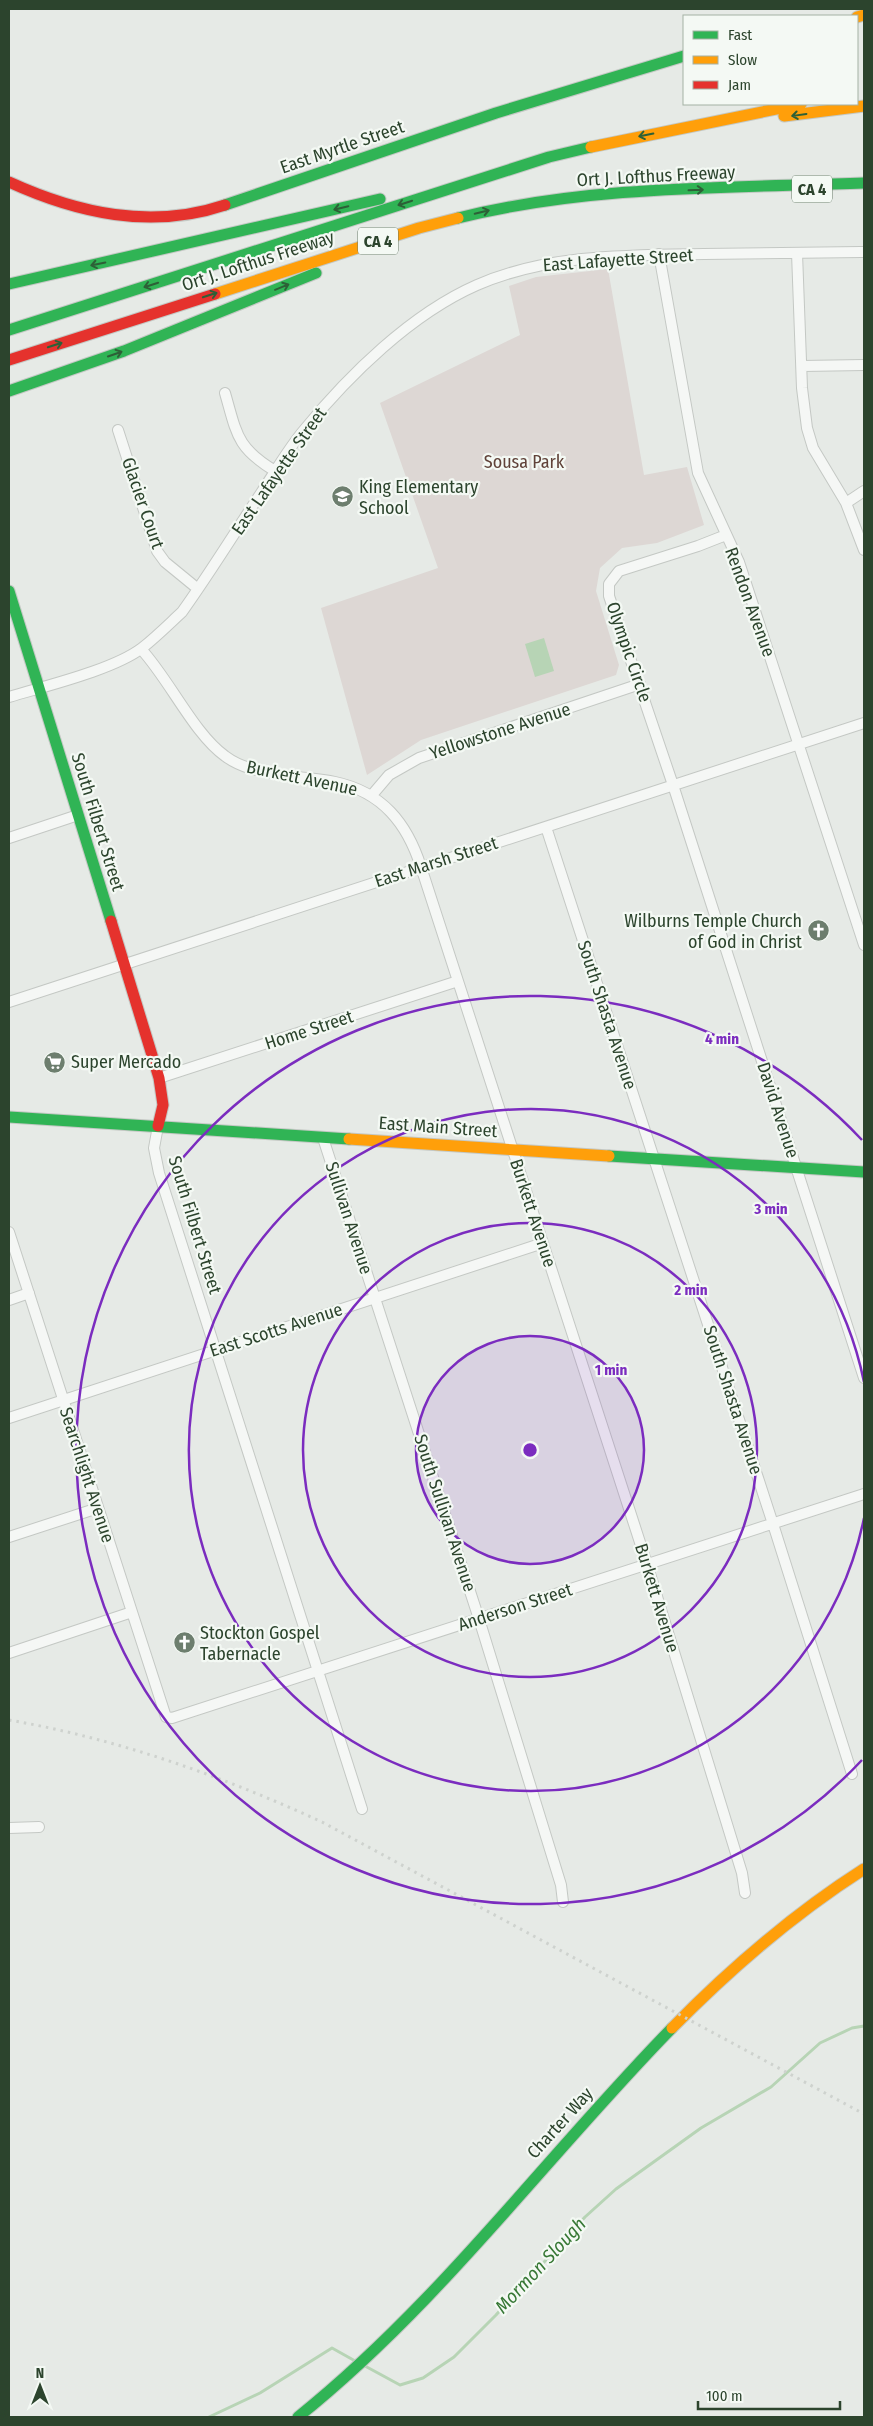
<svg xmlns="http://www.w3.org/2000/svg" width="873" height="2426" font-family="'Fira Sans Condensed',sans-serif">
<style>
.green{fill:#ddd7d4}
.water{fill:#b7d4b5}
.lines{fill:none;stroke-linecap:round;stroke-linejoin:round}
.stream{stroke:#b7d4b5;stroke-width:3}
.street-casing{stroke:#c4c8c4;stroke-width:12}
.fast-casing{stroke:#c4c8c4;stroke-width:13}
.slow-casing{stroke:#c4c8c4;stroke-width:13}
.jam-casing{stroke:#c4c8c4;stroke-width:13}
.street{stroke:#f5f7f5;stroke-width:10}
.fast{stroke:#30b455;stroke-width:11}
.slow{stroke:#ff9f0a;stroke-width:11}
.jam{stroke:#e5322d;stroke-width:11}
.rail{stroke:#ced2ce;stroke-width:3;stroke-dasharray:2.5 5;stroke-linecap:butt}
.oneway{stroke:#2d6037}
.ring{fill:none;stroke:#7b2cbf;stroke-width:2.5}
.labels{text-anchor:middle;stroke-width:4.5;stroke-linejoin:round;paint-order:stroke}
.shield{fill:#f4f9f4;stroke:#687a69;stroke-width:1}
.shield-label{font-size:16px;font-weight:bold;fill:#2c442d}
.street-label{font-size:18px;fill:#2c442d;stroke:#f4f9f4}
.park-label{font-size:18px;fill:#604239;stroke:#f4f9f4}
.poi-label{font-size:18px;fill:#2c442d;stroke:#f4f9f4;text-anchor:start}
.water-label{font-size:19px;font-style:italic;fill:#377835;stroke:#f4f9f4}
.centre{fill:#7b2cbf;stroke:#f4f9f4;stroke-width:2.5}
.ring-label{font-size:15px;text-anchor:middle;font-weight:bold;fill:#7b2cbf;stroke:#f4f9f4;stroke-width:4.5;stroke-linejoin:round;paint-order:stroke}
</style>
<rect width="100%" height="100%" fill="#e6eae6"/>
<path class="green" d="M608,269l36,206 43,-8 17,58 -47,18 -35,5 -22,20 -4,23 23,74 -3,10 -195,65 -54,35 -46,-167 117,-40 -58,-165 140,-68 -11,-49 27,-9z"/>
<path class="water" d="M544,638l10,33 -19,6 -10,-33z"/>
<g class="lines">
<path class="stream" d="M365,2366l35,19 23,-7 31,-21 42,-42 89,-98 31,-28 85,-61 70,-41 49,-44 32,-15 12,-2
M209,2417l51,-24 72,-45 25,14"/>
<defs>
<path id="street" d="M797,253l5,135 5,40 6,20 33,55 18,47
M659,254l39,219 41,89 125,383
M802,366l62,-1
M225,393c12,42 12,55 50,78
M118,430l39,121 8,11 33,27
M846,503l18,-12
M726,535l-28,11 -79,25 -10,13v12l64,189 191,593
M141,649c28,30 53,85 84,107 16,12 34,15 53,18 19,4 38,4 57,8 47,10 72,41 86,85l226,697 95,309 3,20
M9,697c36,-11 104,-27 133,-49 14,-11 27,-24 40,-36 28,-39 53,-80 79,-119 14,-21 27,-44 43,-63 45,-55 107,-116 173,-145 71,-31 151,-30 227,-31 54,-1 107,-1 160,-2
M372,795l17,-20 30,-17 221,-74
M546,827l227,697 79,250
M9,838l69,-23
M9,1002l855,-279
M159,1078l299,-97
M158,1126l-4,22 5,25 203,636
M323,1138l156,481 82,266 2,17
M9,1232l157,485 6,1 692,-224
M9,1300l20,-7
M9,1418l534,-175
M9,1537l89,-29
M9,1653l123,-41
M9,1828l30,-1"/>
<path id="fast" d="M225,205l271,-92 188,-57
M458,218c132,-33 271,-30 406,-35
M9,284l371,-85
M9,330l540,-173 42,-10
M9,391l115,-40 192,-78
M9,591l102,330
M9,1117l340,22
M609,1156l255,16
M298,2417c141,-113 248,-260 374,-389"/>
<path id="slow" d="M857,17l7,-2
M784,116l80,-10
M591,147l210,-43
M215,294l204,-66 39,-10
M349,1139l260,17
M672,2028c57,-58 123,-115 192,-159"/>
<path id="jam" d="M9,182c68,31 142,48 216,23
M9,360l206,-66
M111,921l48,157 4,27 -5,21"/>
</defs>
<use href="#street" class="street-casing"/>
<use href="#fast" class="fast-casing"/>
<use href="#slow" class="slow-casing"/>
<use href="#jam" class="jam-casing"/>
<use href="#street" class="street"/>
<use href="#fast" class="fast"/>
<use href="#slow" class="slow"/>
<use href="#jam" class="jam"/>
<path class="rail" d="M9,1720c109,19 213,56 313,102l542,292"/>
</g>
<defs><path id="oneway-shaft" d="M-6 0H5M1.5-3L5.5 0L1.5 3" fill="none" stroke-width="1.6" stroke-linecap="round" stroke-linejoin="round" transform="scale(1.25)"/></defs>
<g class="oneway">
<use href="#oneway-shaft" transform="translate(799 115) rotate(172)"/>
<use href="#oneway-shaft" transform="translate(646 135) rotate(169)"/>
<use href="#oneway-shaft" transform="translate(696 190) rotate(-2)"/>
<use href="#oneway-shaft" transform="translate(405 203) rotate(162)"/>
<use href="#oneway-shaft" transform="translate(341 208) rotate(167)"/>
<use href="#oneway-shaft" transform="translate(482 212) rotate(-13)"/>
<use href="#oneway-shaft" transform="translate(98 264) rotate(168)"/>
<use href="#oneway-shaft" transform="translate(151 285) rotate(162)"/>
<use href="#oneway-shaft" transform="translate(282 287) rotate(-22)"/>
<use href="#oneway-shaft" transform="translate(210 295) rotate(-18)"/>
<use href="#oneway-shaft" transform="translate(55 345) rotate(-18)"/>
<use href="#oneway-shaft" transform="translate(115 354) rotate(-19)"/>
</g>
<circle cx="530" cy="1450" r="114" fill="#7b2cbf" fill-opacity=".12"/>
<g class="ring">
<circle cx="530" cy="1450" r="114"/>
<circle cx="530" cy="1450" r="227"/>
<path d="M864 1518A341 341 0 1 1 864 1382"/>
<path d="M862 1760A454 454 0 1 1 862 1140"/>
</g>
<defs>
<symbol id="school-disc" viewBox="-11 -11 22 22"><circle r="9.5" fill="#6d7e6e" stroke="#f4f9f4"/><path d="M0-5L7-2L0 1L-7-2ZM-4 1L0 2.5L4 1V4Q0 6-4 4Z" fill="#fff"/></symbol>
<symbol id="church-disc" viewBox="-11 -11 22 22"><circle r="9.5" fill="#6d7e6e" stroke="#f4f9f4"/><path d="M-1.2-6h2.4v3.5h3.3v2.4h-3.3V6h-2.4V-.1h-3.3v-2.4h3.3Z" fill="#fff"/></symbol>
<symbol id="supermarket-disc" viewBox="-11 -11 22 22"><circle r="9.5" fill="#6d7e6e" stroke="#f4f9f4"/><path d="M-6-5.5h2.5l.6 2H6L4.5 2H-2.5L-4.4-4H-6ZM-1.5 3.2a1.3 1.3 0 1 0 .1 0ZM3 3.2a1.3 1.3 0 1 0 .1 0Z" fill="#fff"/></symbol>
</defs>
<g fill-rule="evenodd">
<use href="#school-disc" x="330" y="484" width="25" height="25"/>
<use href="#church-disc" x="806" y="918" width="25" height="25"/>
<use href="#supermarket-disc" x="42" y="1050" width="25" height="25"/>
<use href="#church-disc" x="172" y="1630" width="25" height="25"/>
</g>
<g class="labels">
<g class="shield">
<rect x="792" y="175.5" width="40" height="27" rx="4"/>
<rect x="358" y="227.5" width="40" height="27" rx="4"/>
</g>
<g class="shield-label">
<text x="812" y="195">CA 4</text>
<text x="378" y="247">CA 4</text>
</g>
<g class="street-label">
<text transform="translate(342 147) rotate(-19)" y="6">East Myrtle Street</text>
<text transform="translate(656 176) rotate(-3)" y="6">Ort J. Lofthus Freeway</text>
<text transform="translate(618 260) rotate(-4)" y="6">East Lafayette Street</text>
<text transform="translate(258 261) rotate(-18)" y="6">Ort J. Lofthus Freeway</text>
<text transform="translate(279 471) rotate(-55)" y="6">East Lafayette Street</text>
<text transform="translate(143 503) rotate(71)" y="6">Glacier Court</text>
<text transform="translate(750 602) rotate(70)" y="6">Rendon Avenue</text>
<text transform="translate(629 652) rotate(71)" y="6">Olympic Circle</text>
<text transform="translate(500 731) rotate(-18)" y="6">Yellowstone Avenue</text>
<text transform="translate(302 778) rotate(12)" y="6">Burkett Avenue</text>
<text transform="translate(98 822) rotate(73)" y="6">South Filbert Street</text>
<text transform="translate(436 862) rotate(-18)" y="6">East Marsh Street</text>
<text transform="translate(607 1015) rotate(72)" y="6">South Shasta Avenue</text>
<text transform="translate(309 1030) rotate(-18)" y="6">Home Street</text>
<text transform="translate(778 1110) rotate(72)" y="6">David Avenue</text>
<text transform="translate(438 1127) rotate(4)" y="6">East Main Street</text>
<text transform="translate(533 1213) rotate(72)" y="6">Burkett Avenue</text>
<text transform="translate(349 1218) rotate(72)" y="6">Sullivan Avenue</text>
<text transform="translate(195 1225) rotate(73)" y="6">South Filbert Street</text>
<text transform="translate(276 1330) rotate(-18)" y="6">East Scotts Avenue</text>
<text transform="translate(733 1400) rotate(72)" y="6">South Shasta Avenue</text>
<text transform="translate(87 1475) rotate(72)" y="6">Searchlight Avenue</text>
<text transform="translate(445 1513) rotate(72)" y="6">South Sullivan Avenue</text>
<text transform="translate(657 1598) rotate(73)" y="6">Burkett Avenue</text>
<text transform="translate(515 1607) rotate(-18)" y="6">Anderson Street</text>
<text transform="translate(560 2123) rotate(-48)" y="6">Charter Way</text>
</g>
<g class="park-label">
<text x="524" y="468">Sousa Park</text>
</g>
<g class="poi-label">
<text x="359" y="493">King Elementary<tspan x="359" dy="21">School</tspan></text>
<text x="802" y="927" text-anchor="end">Wilburns Temple Church<tspan x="802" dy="21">of God in Christ</tspan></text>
<text x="71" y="1068">Super Mercado</text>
<text x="200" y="1639">Stockton Gospel<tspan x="200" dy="21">Tabernacle</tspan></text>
</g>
<g class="water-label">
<text transform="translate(540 2265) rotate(-47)" y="7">Mormon Slough</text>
</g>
</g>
<circle cx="530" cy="1450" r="8" class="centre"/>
<g class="ring-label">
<text x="722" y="1044">4 min</text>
<text x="771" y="1214">3 min</text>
<text x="691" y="1295">2 min</text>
<text x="611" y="1375">1 min</text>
</g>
<rect width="873" height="2426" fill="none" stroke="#2c442d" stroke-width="20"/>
<rect x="683" y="15" width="175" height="90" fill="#f4f9f4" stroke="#a4b1a4"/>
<rect x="693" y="31" width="25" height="8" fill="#30b455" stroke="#a4b1a4"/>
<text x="728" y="40" font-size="15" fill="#2c442d">Fast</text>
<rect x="693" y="56" width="25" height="8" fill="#ff9f0a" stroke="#a4b1a4"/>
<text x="728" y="65" font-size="15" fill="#2c442d">Slow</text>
<rect x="693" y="81" width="25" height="8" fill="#e5322d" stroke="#a4b1a4"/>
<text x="728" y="90" font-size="15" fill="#2c442d">Jam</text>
<g transform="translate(40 2386)" stroke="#f4f9f4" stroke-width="4" paint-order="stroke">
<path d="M0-4L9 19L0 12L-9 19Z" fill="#2c442d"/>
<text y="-8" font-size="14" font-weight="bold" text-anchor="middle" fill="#2c442d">N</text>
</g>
<path d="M698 2401v8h142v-8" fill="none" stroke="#2c442d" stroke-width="2.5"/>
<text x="706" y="2401" font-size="15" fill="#2c442d" stroke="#f4f9f4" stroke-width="4" paint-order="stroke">100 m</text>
</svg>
